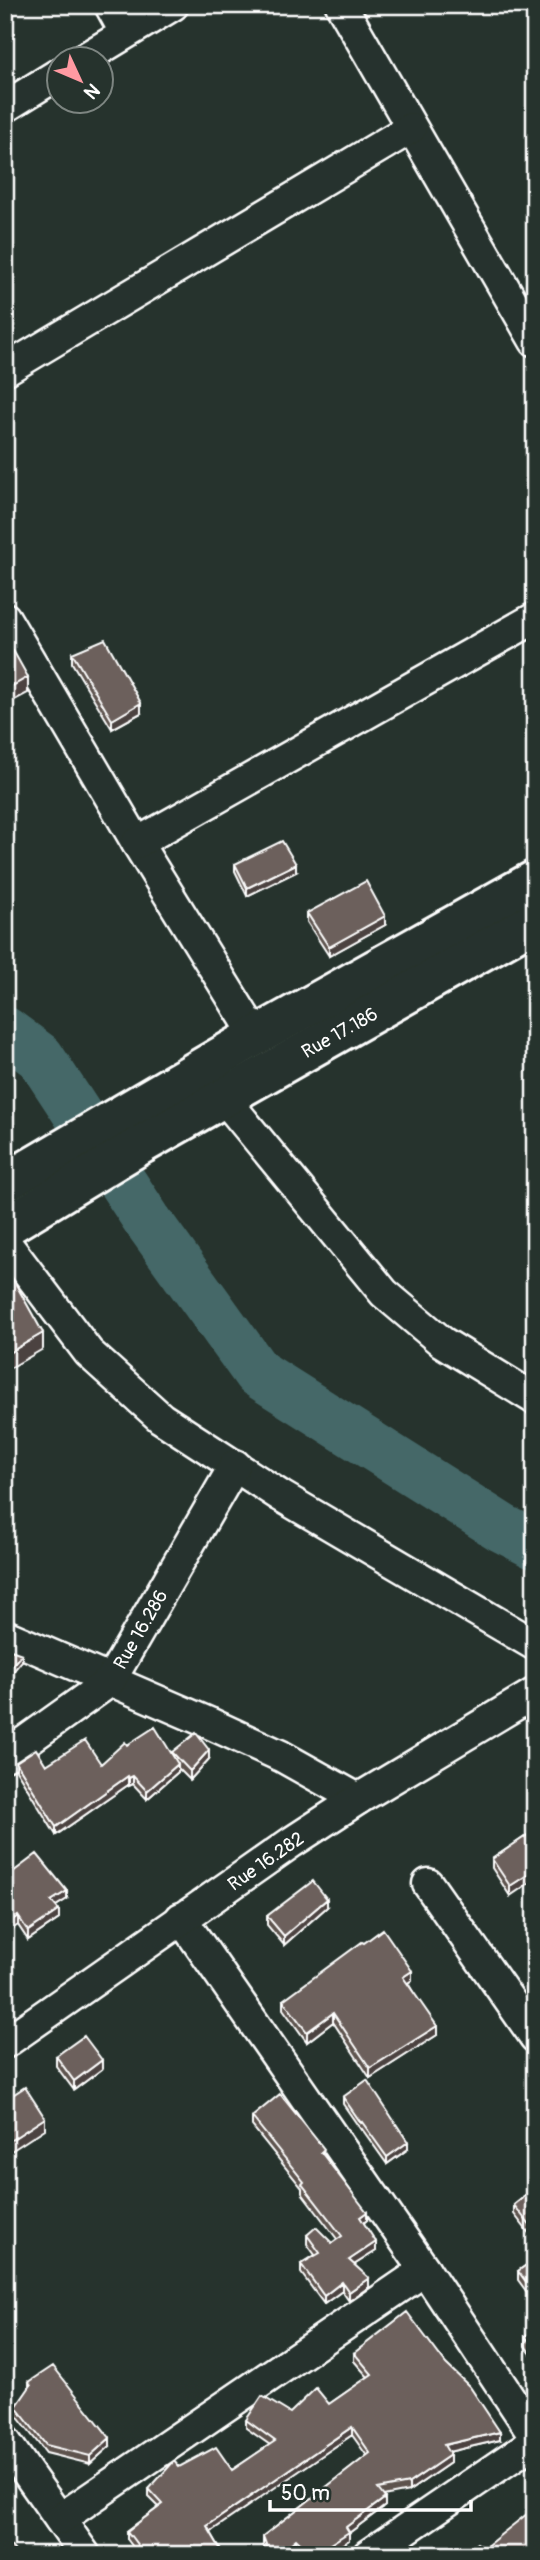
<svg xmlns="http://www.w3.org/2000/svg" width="540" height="2560" font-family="Pangolin,sans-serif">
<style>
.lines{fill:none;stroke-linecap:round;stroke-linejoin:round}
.river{stroke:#446867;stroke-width:49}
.minor-casing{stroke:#fff;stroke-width:35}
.secondary-casing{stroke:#fff;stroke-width:44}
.minor{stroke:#26332d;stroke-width:30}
.secondary{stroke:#26332d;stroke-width:38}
.wall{fill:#5d534e;stroke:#fff;stroke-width:2}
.shaded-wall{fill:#4c4340;stroke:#fff;stroke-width:2}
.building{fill:#6c605b;stroke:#fff;stroke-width:2}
.labels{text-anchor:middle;stroke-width:7;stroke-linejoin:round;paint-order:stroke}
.street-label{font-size:19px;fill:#fff;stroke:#26332d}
</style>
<rect width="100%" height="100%" fill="#26332d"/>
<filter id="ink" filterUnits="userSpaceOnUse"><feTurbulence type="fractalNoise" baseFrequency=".0143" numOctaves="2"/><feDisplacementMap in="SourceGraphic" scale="14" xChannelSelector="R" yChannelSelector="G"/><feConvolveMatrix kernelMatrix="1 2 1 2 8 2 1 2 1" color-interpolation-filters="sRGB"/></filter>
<g filter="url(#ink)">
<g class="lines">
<path class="river" d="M5,1031l35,26 107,163 110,153 245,155 33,17"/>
<defs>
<g id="minor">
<path d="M110,5l15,27"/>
<path d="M341,5l194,336"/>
<path d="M82,60l91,-55"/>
<path d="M5,107l55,-34"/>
<path d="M5,370l406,-242"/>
<path d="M5,618l132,225 119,193"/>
<path d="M137,843l398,-225"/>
<path d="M224,1098l160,195 58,49 93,57"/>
<path d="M5,1242l84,111 72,65 120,78 254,149"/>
<path d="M5,1635l204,88 72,33 77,43"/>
<path id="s1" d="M5,1756l105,-75 125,-216"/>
<path d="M428,1884l107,153"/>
<path d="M181,1918l244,352 110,166"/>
<path id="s2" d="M5,2043l287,-201 66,-43 177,-106"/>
<path d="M5,2441l80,114"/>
<path d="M60,2519l365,-249"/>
<path d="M368,2555l167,-114"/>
</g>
<g id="secondary">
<path d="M5,1183l251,-147 279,-156"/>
<path id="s3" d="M5,1227l137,-83 393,-223"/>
</g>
</defs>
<use href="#minor" class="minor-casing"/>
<use href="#secondary" class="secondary-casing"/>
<use href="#minor" class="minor"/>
<use href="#secondary" class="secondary"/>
</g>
<path class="wall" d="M72,653l69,60 -29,16 -40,-66z
M235,864l61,8 -49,24 -12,-25z
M307,913l78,12 -56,31 -22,-34z
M127,1745l45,9v-2l37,7 -19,21 -12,-12v4l-31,27 -14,-15 -4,2 -1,-1 -72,50 -40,-65v-8l30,3 55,-1z
M535,1830l-25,66 -18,-28v-9z
M5,1878l62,21 -11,7 3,13 -31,21 -10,-15z
M327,1907l-43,38 -17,-20v-9z
M535,1928v24l-7,-10v-9z
M412,1980l-4,3 29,52 -67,43 -37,-56 -26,20 -24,-33v-9z
M56,2056l46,13 -28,21 -18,-24z
M343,2097l65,52 -21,15 -25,-35 -1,1 -18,-26z
M252,2117l72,40 43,63 -4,3 13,28 -22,14 15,22 -20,14 -7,-10 -18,13 -23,-31v-9l14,-9 -8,-11v-9l25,8 5,-4 -35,-46v-5l-50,-62z
M535,2188v53l-21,-27v-9z
M535,2259v44l-17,-23v-9z
M535,2329v30l-10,-13v-10z
M354,2353l146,87 -52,12 2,11 -41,28 -26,5 2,10 -36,27v7l-23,15h-21l-9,-8 -10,8h-19l-4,-11v-8l104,-80 -15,-21 -142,96 14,24h-85l-12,-16v-8l32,-24 -10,-10v-8l30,-22 53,3 38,-25 -24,-17v-8l44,-7 39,-9 39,-27 -14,-16z
M29,2382l81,64 -20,18 -44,-11 -30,-38v-8l13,-18z"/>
<path class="shaded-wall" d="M28,677v16l-23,12v-15z
M141,703v10l-29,16v-9z
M296,864v8l-49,24v-8z
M385,916v9l-56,31v-9z
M43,1333v16l-38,22v-16z
M22,1654v7l-17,20v-8z
M209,1750v9l-19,21v-9z
M178,1764v8l-31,27v-8z
M128,1776v9l-72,50v-8z
M133,1776v8l-4,2v-8z
M535,1870v9l-25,17v-10z
M67,1891v8l-16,10v-8z
M327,1899v8l-43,38v-9z
M59,1910v9l-31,21v-9z
M18,1916v9l-13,9v-9z
M412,1971v9l-9,6v-9z
M333,2013v9l-26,20v-10z
M437,2026v9l-67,43v-10z
M102,2060v9l-28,21v-9z
M45,2118v11l-40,26v-11z
M408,2142v7l-21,15v-7z
M367,2212v8l-7,6v-9z
M376,2242v9l-27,17v-8z
M369,2278v9l-20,14v-9z
M342,2282v9l-18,13v-8z
M352,2427v8l-145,99v-8z
M500,2432v8l-56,13v-8z
M110,2438v8l-20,18v-8z
M450,2455v8l-41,28v-8z
M385,2498v8l-36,27v7l-23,15h-13l33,-28z
M296,2539v8l-10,8h-9z"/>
<path class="building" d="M5,636l23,41 -23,13z
M105,639l36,64 -29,17 -40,-67z
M282,841l14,23 -49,24 -12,-24z
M366,881l19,35 -56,31 -22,-34z
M5,1265l38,68 -38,22z
M5,1648l17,6 -17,19z
M155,1727l23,37 -31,27 -14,-15 -4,2 -1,-2 -72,51 -40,-65 20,-13 10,16 39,-25 16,24 24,-22 2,3z
M196,1733l13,17 -19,21 -18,-19z
M535,1830v40l-25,16 -18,-27z
M37,1854l30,37 -16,10 8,9 -31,21 -10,-15 -13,9v-47z
M313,1881l14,18 -43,37 -17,-20z
M535,1928v14l-7,-9z
M383,1929l29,42 -9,6 34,49 -67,42 -37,-55 -26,19 -24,-32 79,-58 2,1z
M84,2036l18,24 -28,21 -18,-25z
M367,2080l41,62 -21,15 -25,-35 -1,1 -18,-26z
M25,2087l20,31 -40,26v-44z
M280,2094l44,55 -3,3 46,60 -7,5 16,25 -27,18 20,18 -20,14 -7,-10 -18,14 -23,-32 19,-11 -13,-18 9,-8 16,16 10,-7 -40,-52 2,-2 -52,-65z
M535,2188v44l-21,-27z
M535,2259v35l-17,-23z
M407,2312l39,52 24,23 30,45 -56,13 6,10 -41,28 -31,6 7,9 -39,29 3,5 -36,23 -17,-16 -19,16h-7l-7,-19 107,-83 -18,-26 -145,99 17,29h-43l-2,-4 -6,4h-28l-18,-24 36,-27 -14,-15 25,-28 5,6 37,-20 16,23 43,-29 -29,-21 16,-24 28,17 26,-25 13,16 43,-30 -18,-21z
M535,2329v20l-10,-13z
M53,2366l57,72 -20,18 -44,-11 -30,-38 15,-22 -2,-3z
M532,2510l3,3v42h-73l15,-12 7,5z
M5,2539l13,16h-13z"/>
</g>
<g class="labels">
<g class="street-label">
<text dy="7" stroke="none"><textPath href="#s3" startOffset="387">Rue 17.186</textPath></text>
<text dy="7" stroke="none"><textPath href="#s1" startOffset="189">Rue 16.286</textPath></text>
<text dy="7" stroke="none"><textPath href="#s2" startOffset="318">Rue 16.282</textPath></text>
</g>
</g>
<rect width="540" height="2560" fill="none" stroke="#26332d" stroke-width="28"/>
<rect x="14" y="14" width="512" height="2532" fill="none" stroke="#fff" stroke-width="2.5" filter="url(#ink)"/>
<g transform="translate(80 80) rotate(134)"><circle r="33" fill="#26332d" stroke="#7d8581" stroke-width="2"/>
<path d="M0-5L12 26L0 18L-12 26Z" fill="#ff9aa2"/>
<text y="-10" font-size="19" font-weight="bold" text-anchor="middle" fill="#ffffff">N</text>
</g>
<path d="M270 2500v10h201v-10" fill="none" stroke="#ffffff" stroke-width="3.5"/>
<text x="281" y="2500" font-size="21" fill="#ffffff" stroke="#26332d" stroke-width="5" paint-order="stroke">50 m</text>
</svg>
